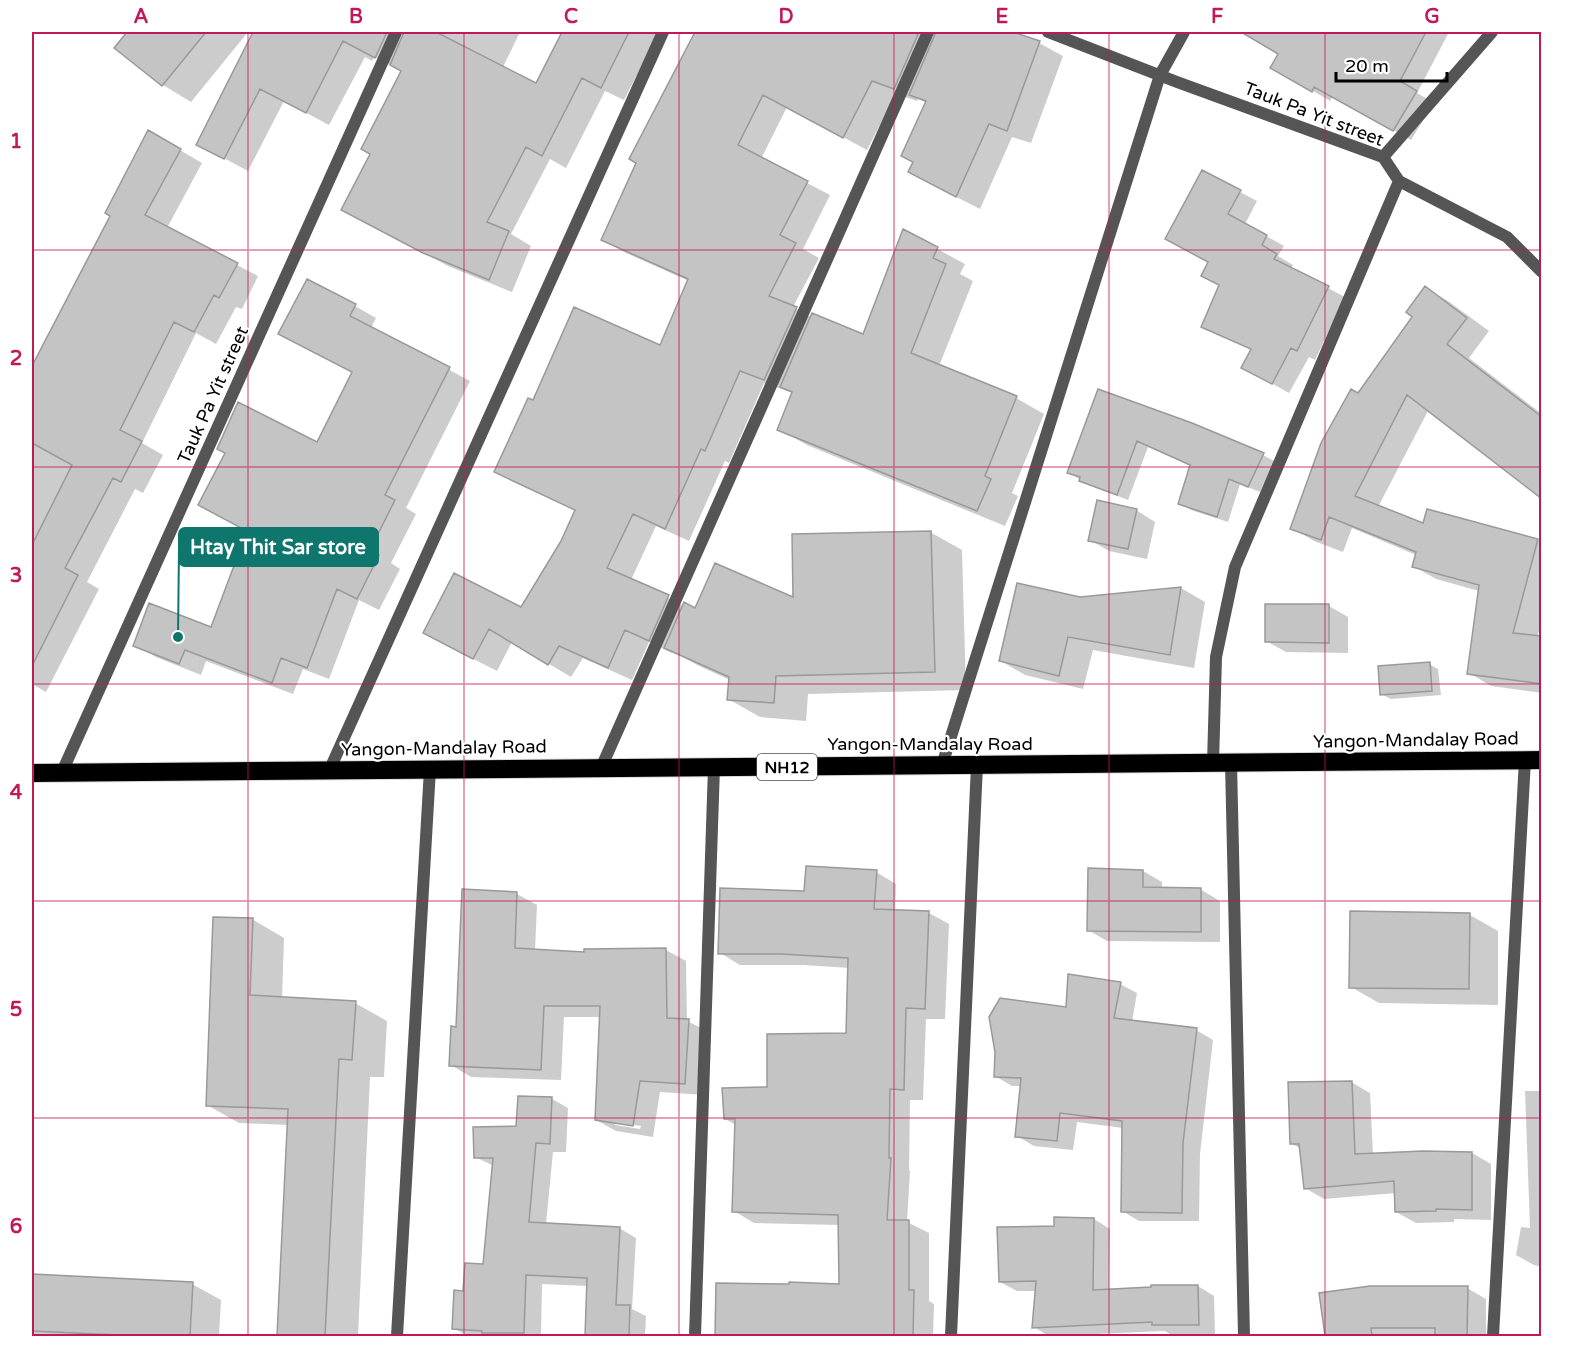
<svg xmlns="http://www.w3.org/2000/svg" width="1573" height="1368" font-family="'Varela Round',sans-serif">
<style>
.shadow{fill:#0003;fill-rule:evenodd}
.building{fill:#c4c4c4;stroke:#999;stroke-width:1.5}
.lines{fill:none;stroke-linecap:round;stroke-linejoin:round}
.highway-casing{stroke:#dbdbdb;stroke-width:20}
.lane{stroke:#555;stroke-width:12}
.street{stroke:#555;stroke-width:12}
.highway{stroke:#000;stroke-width:18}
.grid{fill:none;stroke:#c2185b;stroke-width:1.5;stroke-opacity:0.55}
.labels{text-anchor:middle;stroke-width:4.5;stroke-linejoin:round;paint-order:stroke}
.shield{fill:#fff;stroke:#4c4c4c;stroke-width:1.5}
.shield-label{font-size:16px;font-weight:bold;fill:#000}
.street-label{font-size:18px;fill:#000;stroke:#fff}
.leader{fill:none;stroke:#0f766e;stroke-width:2}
.callout-dot{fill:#0f766e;stroke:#fff;stroke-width:2}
.callout{fill:#0f766e;stroke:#0f766e;stroke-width:2}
.callout-label{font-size:20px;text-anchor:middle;font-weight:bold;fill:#fff}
.neatline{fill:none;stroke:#c2185b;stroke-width:2}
.grid-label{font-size:20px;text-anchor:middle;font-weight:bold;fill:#c2185b}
</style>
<rect width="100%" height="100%" fill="#fff"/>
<path class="shadow" d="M129,32h119l-57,70 -28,-17 -47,-37z
M255,32h265l-17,35 34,18 27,-53h95l-35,68 -19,-9 -39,77 -16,-9 -39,75 20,12 -19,46 -64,-26 -105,-56 29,-57 30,-82 -28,-14 -2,4 -7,-4 -36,68 -45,-24 -36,70 -50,-27z
M697,32h312l30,11 24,13 -32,87 -19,-6 -32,72 -47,-24 -19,-23 13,-59 -9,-4 -1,2 -21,-7 -29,56 -80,-43 -26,52 69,36 -27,54 16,9 -26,49 19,11 52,18 40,-105 61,33 -5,10 13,7 -34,85 77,32 28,16 -32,79 6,3 -13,30 -198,-81 -28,-16 14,-36 -29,-10 -35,80 -4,-2 -36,80 -33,-15 -25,54 53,26 12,4 99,-11 135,-67 32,18 4,140 -158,4 -2,27 -46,-4 -32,-18 2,-19 -33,-15 -24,-14 -1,2 -23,-11 -17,38 -49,-22 -12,19 -59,-35 -15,29 -49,-25 74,-37 40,-67 14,-31 -57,-27 -23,-13 37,-69 127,-55 29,-66 -63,-28 -23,-13 34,-78 -6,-3z
M1243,32h66l-2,2 48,14 9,-16h85l-32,61 17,10 -23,37 -78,-44 -3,5 -58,-34 8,-14z
M149,132l53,31 -35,65 91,48 -16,33 -6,-2 -20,37 -20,-11 -54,110 21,12 -20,38 -8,-4 -48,93 12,7 -53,103 -14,-8v-325l4,2 76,-146z
M1203,172l54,29 -12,23 39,22 -6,10 15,9 -2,4 54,28 -30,63 -6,-3 -20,36 -29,-16 -8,-27 -49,-24 18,-41 -11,-23z
M1426,288l22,13 41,30 -20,27 73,56v83l-113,-88 -51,98 46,18 113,15 5,2v80l-5,15 5,1v55l-51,-7 -22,-13 10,-82 -43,-12 -23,-13 3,-11 -64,-27 -9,24 -29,-11 -22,-13 66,-133 56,-78z
M355,306l21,12 -5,10 99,53 -64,127 10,6 -25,49 9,6 -21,41 -20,-10 -30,79 -26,-10 -10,25 -87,-33 -5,14 -45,-18 -21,-12 77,-16 105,-185 37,-71 -53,-27z
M1099,391l164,64 11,6 -14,31 -20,-8 -12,38 -37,-12 -11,-7 12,-37 -44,-19 -20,53 -36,-14 -23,-13z
M1136,510l19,12 -8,37 -38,-8 -19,-11z
M1181,588l24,14 -11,66 -101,-18 -10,39 -58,-14 -24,-14 79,-62z
M1329,606l19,11v36l-62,-1 -20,-11z
M1429,664l9,5 3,26 -50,4 -10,-5z
M1090,870l53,1 19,11v7h38l20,12v41l-113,-1 -19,-11z
M876,872l20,12 -1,27 34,2 20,11 -4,95h-19l-3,81h-13l-1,70 1,1 -3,51 22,11v68l5,3 -1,32h-217l1,-52 123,2v-61l-86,-2 -20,-12 2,-86 -11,-6 123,-85 2,-66 -47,-3h-63l-20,-12 86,-60z
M517,894l20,11 -2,46 51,3 80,-4 20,11 1,60 22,11 -4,63 -45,-3 -7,45 -37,-6 -20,-11 5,-103h-37l-3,63 -90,-3 -20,-12 6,-37zM615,1122l26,4 -1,3 -25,-4z
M1470,915l28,16v74l-119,-2 -28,-16z
M252,919l32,19 -2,61 73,4 32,18 -3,56h-14l-12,259h-80l11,-211 -50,-2 -32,-18z
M1120,984l17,9 -5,29 64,8 17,10 -13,114 -1,67h-60l-17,-10 1,-83 -46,-6 -4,28 -39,-4 -17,-10 5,-50h-10l-17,-10 73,-68z
M1351,1082l19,11 3,62 99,-2 19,11v56l-37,-1v3l-38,1 -20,-11v-19l-72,6 -19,-11 -4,-39 -10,-6z
M1525,1091h17v176l-8,-2 -18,-10 5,-28 9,1z
M552,1099l16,9 -2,44h-13l-7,72 73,4 17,10 -4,71 14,7 -1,20h-58l1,-50 -46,-2 -1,52h-73l-15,-8 12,-36 19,-26 10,-100 -19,-9 43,-29z
M1056,1218l38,1 16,10 -1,62 89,-5 16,10 1,38h-45l-5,-3 -116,5 -15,-9 3,-36h-20l-17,-9 56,-55z
M32,1275l160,9 29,16 -2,36h-187z
M1467,1288l19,11v37h-160l-6,-42z"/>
<path class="building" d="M127,32h79l-44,54 -48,-38z
M253,32h134l-12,26 -32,-17 -37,72 -46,-24 -36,70 -28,-14z
M404,32h32l100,51 26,-51h67l-28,56 -19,-10 -40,78 -16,-9 -39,75 22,9 -20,49 -66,-27 -82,-43 29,-56 -9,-5 40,-78 -11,-6z
M695,32h224l-25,57 -22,-8 -29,57 -80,-43 -25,50 70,36 -28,54 16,8 -27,53 28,11 -33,73 -24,-9 -35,80 -4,-2 -36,80 -32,-15 -26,54 62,27 -20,46 -24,-11 -17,38 -49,-22 -11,19 -59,-36 -16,30 -50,-26 31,-60 67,34 40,-66 14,-31 -81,-38 34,-74 5,2 41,-93 86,38 28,-66 -87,-39 35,-77 -7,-4z
M936,32h77l27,9 -33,90 -18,-7 -33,73 -48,-25 5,-10 -12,-6 25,-55 -17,-6z
M1241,32h185l-26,49 17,10 -24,40 -79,-44 -2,5 -42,-24 8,-14z
M148,130l33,19 -36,66 93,48 -19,35 -5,-3 -20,37 -20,-10 -54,108 22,11 -21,41 -8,-4 -48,90 13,7 -46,91v-121l40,-80 -40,-22v-77l78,-150 -5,-3z
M1202,170l39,20 -13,24 39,21 -5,10 15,9 -3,5 55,27 -32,65 -6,-3 -19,36 -31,-16 10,-19 -50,-22 18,-42 -18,-9 7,-14 -43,-23z
M903,229l35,18 -5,11 13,6 -35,89 106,43 -32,80 6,3 -14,32 -200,-81 15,-38 -12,-5 32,-74 51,21z
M307,279l49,25 -6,12 100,51 -65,128 10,5 -25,50 9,5 -22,44 -20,-10 -30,79 -26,-10 -9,25 -87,-33 -6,14 -46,-18 16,-43 62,24 36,-96 -49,-26 27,-52 -8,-4 21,-47 79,40 35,-70 -74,-38z
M1425,286l42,32 -20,26 95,73v82l-135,-104 -52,101 68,27 4,-14 111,30 -25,94 29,3v48l-75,-10 12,-89 -67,-18 4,-15 -87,-35 -8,23 -31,-11 31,-86 30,-54 7,4 54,-76 -6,-5z
M1098,389l94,34 72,30 -16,34 -19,-8 -12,38 -39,-13 12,-39 -53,-24 -20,54 -38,-14 1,-4 -13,-4z
M1097,500l40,9 -9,40 -40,-8z
M931,531l4,141 -159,4 -2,27 -47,-3 2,-23 -65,-29 20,-46 11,6 20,-45 78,34 -1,-63z
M1017,583l63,14 101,-10 -11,68 -102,-18 -9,39 -60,-15z
M1265,604h64v39l-64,-1z
M1430,662l2,29 -52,4 -2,-29z
M806,866l71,4 -3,39 55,2 -4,98 -19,-1 -2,82 -14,-1 -1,69h2l-4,62h22v70h5l-1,46h-198l1,-53 73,1v-2l50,2 -1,-69 -106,-3 3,-93h-11l-2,-31 45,-1v-53l79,-1 2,-75 -67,-4h-63l2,-66 84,3z
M1088,868l55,2v17l58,1v44l-114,-1z
M462,889l55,3 -2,56 69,4v-3l82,-1 1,70 22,1 -4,65 -45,-3 -7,45 -38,-6 5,-114h-56l-3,64 -92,-4 2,-40 5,1z
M1350,911l120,2 -1,76 -120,-1z
M213,917l40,1 -3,77 106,6 -4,59 -13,-1 -14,277h-48l11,-227 -82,-3z
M1068,974l53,8 -7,36 83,10 -14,115 -1,70 -61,-1 1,-91 -62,-8 -3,28 -42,-4 6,-59 -27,-1 1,-25 -6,-35 11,-19 66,9z
M1352,1081l3,73 68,-3 49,1v58l-36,-1v2l-41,1 -1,-31 -90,8 -5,-45h-9l-2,-62z
M518,1096l34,1 -2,47 -14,-1 -7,79 91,5 -4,78h14l-1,31h-44l2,-58 -61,-3 -2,58h-42v-2l-30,-2 2,-39 9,1 2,-28 18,1 10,-106h-19l-1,-31 43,-1z
M1054,1217l40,1 -1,72 58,-3v-2h47l1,40h-47v-3l-120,6 4,-47 -37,1 -2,-55 57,-1z
M32,1274l161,8 -3,54h-51l-107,-5z
M1370,1286h98l-1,50h-32v-8h-64l1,8h-47l-6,-43z"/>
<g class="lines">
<defs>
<path id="highway" d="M32,773l1510,-13"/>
</defs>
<use href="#highway" class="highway-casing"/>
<path class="lane" d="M1160,75l24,-43"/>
<path class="street" d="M1048,32l129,50 206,75 16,24 108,56 35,35
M1383,157l109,-125
M1213,763l3,-106 19,-90 164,-386
M1231,763l13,573
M942,765l218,-690
M601,768l327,-736
M329,771l334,-739
M62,772l334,-740
M397,1336l33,-567
M695,1336l19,-569
M951,1336l26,-571
M1493,1336l32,-576"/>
<use href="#highway" class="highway"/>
</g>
<path class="grid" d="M248,32v1304M464,32v1304M679,32v1304M894,32v1304M1109,32v1304M1325,32v1304M32,250h1510M32,467h1510M32,684h1510M32,901h1510M32,1118h1510"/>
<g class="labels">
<rect class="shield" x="757" y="754" width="60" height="26" rx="4.5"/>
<g class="shield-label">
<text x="787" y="773">NH12</text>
</g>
<g class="street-label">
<text transform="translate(1314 114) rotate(21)" y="6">Tauk Pa Yit street</text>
<text transform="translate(213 395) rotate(-66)" y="6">Tauk Pa Yit street</text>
<text transform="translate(1416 740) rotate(-1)" y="6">Yangon-Mandalay Road</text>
<text x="930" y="750">Yangon-Mandalay Road</text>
<text transform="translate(444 748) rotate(-1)" y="6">Yangon-Mandalay Road</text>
</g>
</g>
<path class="leader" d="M178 637L179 547"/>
<circle class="callout-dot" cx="178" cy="637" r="6"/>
<rect class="callout" x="179" y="528" width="199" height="38" rx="6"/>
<g class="callout-label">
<text x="278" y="554">Htay Thit Sar store</text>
</g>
<rect width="1573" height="1368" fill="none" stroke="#ffffff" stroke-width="66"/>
<path d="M1336 72v9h111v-9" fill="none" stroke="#000000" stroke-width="3"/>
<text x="1345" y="72" font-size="18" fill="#000000" stroke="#ffffff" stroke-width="4.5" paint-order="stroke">20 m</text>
<rect x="33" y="33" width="1507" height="1302" class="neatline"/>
<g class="grid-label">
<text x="141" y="23">A</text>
<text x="356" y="23">B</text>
<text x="571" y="23">C</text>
<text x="786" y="23">D</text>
<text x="1002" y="23">E</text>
<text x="1217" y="23">F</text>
<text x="1432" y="23">G</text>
<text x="16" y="148">1</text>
<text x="16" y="365">2</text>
<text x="16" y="582">3</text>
<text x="16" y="799">4</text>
<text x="16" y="1016">5</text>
<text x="16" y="1233">6</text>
</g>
</svg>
